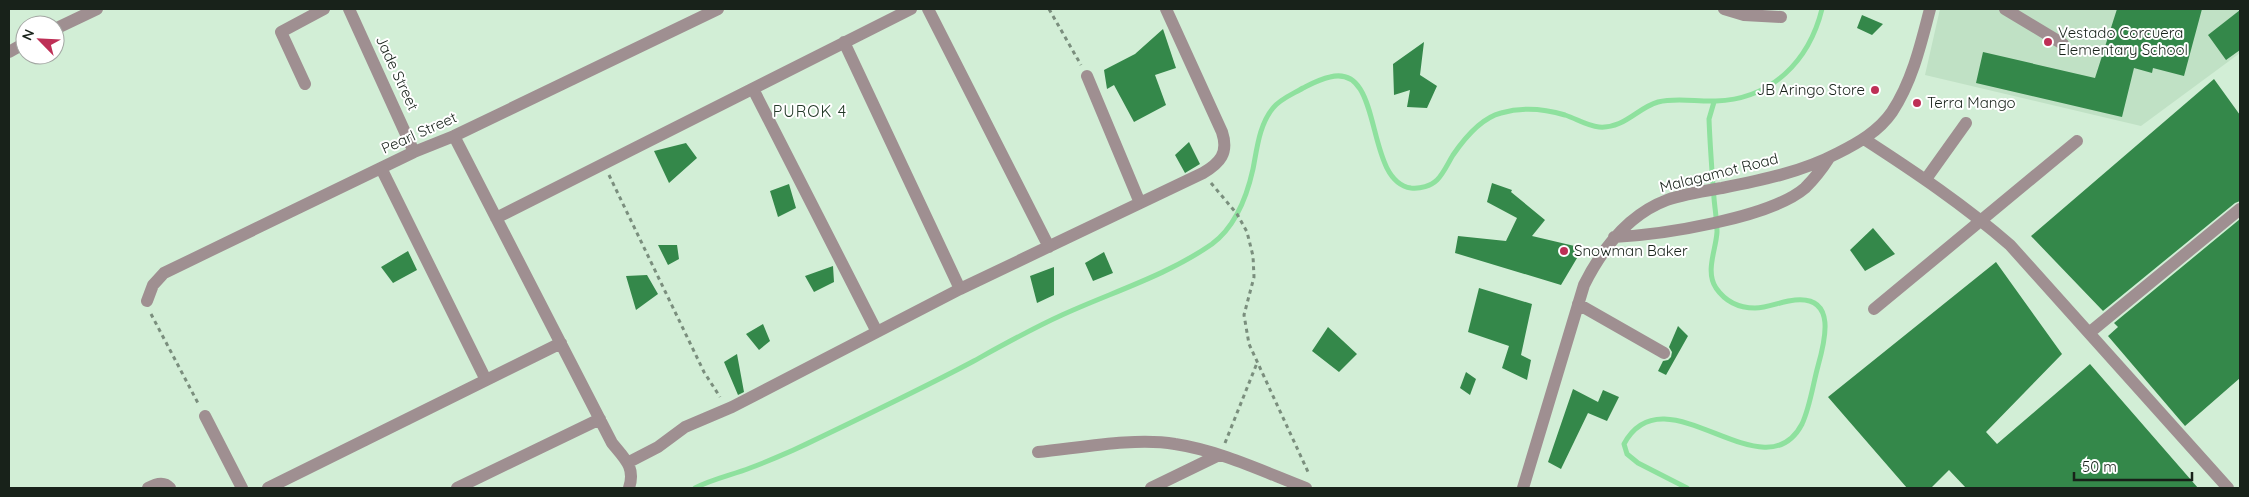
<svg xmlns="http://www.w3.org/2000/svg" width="2249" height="497" font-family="Quicksand,sans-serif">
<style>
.built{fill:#c0e1c5}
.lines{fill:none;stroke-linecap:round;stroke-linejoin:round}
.stream{stroke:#8ee19e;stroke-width:5}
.building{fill:#34884a}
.path{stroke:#7a8e7d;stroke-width:3;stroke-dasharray:4 4;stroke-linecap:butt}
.minor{stroke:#9f8f91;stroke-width:12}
.poi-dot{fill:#be2f56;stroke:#fff;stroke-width:2}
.labels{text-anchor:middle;stroke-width:4;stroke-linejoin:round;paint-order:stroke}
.poi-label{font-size:15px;fill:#18221a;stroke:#fff;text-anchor:start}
.street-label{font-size:15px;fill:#18221a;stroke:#fff}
.neighbourhood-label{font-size:16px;letter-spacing:1px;fill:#233927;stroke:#fff}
</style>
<rect width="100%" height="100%" fill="#d2eed6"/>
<path class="built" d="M1940,9h300v44l-99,73 -216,-51z"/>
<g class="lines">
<path class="stream" d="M695,488c17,-9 37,-13 55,-20 24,-9 49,-20 73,-32 50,-24 100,-48 149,-74 29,-16 59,-33 90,-47 50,-23 104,-39 150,-71 23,-17 35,-48 41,-75 4,-20 6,-44 20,-61 7,-9 20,-14 30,-20 8,-4 17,-9 27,-11 55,-14 33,104 81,111 9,1 20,-2 26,-8 7,-7 11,-17 16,-25 11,-16 28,-37 48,-42 21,-6 44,-4 64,2 12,4 22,11 34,12 25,2 38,-19 59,-25 19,-5 39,0 58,-1 56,-2 93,-40 106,-92
M1687,488l-49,-25 -11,-9 -3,-10c41,-76 140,53 178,-20 8,-17 11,-40 16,-58 7,-25 19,-70 -23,-66 -13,1 -27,8 -40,8 -16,0 -30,-7 -39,-20 -11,-17 0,-38 1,-56 0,-11 -2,-22 -3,-34 -2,-26 -4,-52 -5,-79l5,-17"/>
</g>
<path class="building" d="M2117,9h85l-18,67 -31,-8 -1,5 -18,-5 -12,49 -146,-34 7,-31 112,26z
M2240,10v40l-14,10 -18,-25z
M1862,15l21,9 -11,11 -15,-7z
M1163,29l13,39 -21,7 11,30 -32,17 -20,-37 -7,4 -3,-19 31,-16z
M1424,42l-4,33 17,11 -10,22 -20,-1 3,-17 -16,5 -1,-31z
M2214,79l26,36v86l-5,2 -132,108 -72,-75z
M1189,142l11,22 -15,9 -10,-18z
M686,143l11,15 -28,25 -15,-32z
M1492,183l20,7 -1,2 34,28 -13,16 51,12 -22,37 -106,-32 3,-17 48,5 11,-23 -30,-16z
M789,184l7,24 -18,9 -8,-26z
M2240,219v159l-55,48 -77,-90 10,-9 -4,-4z
M1873,228l22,26 -30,17 -15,-21z
M658,245h19l2,14 -11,6z
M408,251l9,19 -24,13 -12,-16z
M1104,252l9,21 -20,8 -8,-18z
M1996,262l66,92 -76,78 11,12 93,-80 108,124h-232l-17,-18 -18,18h-24l-79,-91z
M833,266l1,16 -20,10 -9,-16z
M1054,267v28l-17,8 -7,-27z
M647,275l11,19 -22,16 -10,-34z
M1479,288l53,16 -11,51 10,5 -4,20 -25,-12 7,-22 -41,-14z
M763,324l7,17 -11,9 -13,-16z
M1678,326l10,10 -22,39 -8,-4 5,-10 5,-1 3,-3 1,-5 -3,-5z
M1328,327l29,27 -18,18 -27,-21z
M737,354l7,38 -6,3 -14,-33z
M1466,372l10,7 -6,16 -10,-7z
M1573,389l25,13 5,-12 16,7 -12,24 -19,-8 -27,56 -13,-7z"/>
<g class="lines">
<path class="path" d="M1049,9l32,56
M609,175l95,197 16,25
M1211,183l26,31 10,18 6,24 1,21 -10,38 5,29 60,130
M151,314l48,91
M1225,443l32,-80"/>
<path class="minor" d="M349,9l65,143
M928,9l121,238
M1724,9l20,6 37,2
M2005,9l58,35
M55,29l42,-20
M844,42l116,247
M9,52l16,-9
M1087,76l53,127
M305,84l-24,-52 43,-23
M753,89l124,243
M454,136l158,307c12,15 24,24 17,45
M1864,139c51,33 100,66 146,106l218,243
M381,168l105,212
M1926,179l40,-56
M496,218l415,-209
M1614,237c47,-2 156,-19 191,-49 9,-9 17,-19 24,-30
M147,301l6,-16 11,-12 250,-121 40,-16 264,-127
M1578,304l86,49
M1874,309l203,-168
M2089,333l151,-124
M205,416l37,72
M1038,452c41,-4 97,-15 137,-8 46,7 89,28 131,44
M629,462l29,-15 27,-20 47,-20 228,-118 243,-116c17,-10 26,-20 19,-41l-56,-123
M148,488c7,-4 16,-7 22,0
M268,488l293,-145
M457,488l143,-69
M1151,488l68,-33
M1523,488l61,-203c18,-36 43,-70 83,-85 17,-6 37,-9 55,-12 40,-8 80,-16 116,-35 20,-10 41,-22 54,-41 20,-30 29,-68 38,-103"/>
</g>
<g class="poi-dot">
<circle cx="2048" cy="42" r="5"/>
<circle cx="1875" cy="90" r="5"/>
<circle cx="1917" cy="103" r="5"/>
<circle cx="1564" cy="251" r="5"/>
</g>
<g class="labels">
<g class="poi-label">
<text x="2058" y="38">Vestado Corcuera<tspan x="2058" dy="17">Elementary School</tspan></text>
<text x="1865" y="95" text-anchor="end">JB Aringo Store</text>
<text x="1927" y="108">Terra Mango</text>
<text x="1574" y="256">Snowman Baker</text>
</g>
<g class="street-label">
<text transform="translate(397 73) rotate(65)" y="5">Jade Street</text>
<text transform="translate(419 133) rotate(-24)" y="5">Pearl Street</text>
<text transform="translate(1719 173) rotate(-14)" y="5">Malagamot Road</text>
</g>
<g class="neighbourhood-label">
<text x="810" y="117">PUROK 4</text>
</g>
</g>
<rect width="2249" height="497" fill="none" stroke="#18221a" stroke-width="20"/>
<g transform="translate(40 40) rotate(294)"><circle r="24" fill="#ffffff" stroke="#a3a7a3"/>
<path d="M0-4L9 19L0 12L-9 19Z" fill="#be2f56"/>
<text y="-8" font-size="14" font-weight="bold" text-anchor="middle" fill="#18221a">N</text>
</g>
<path d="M2074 472v8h118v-8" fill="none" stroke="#18221a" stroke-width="2.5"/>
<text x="2082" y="472" font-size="15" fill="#18221a" stroke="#ffffff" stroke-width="4" paint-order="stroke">50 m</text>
</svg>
